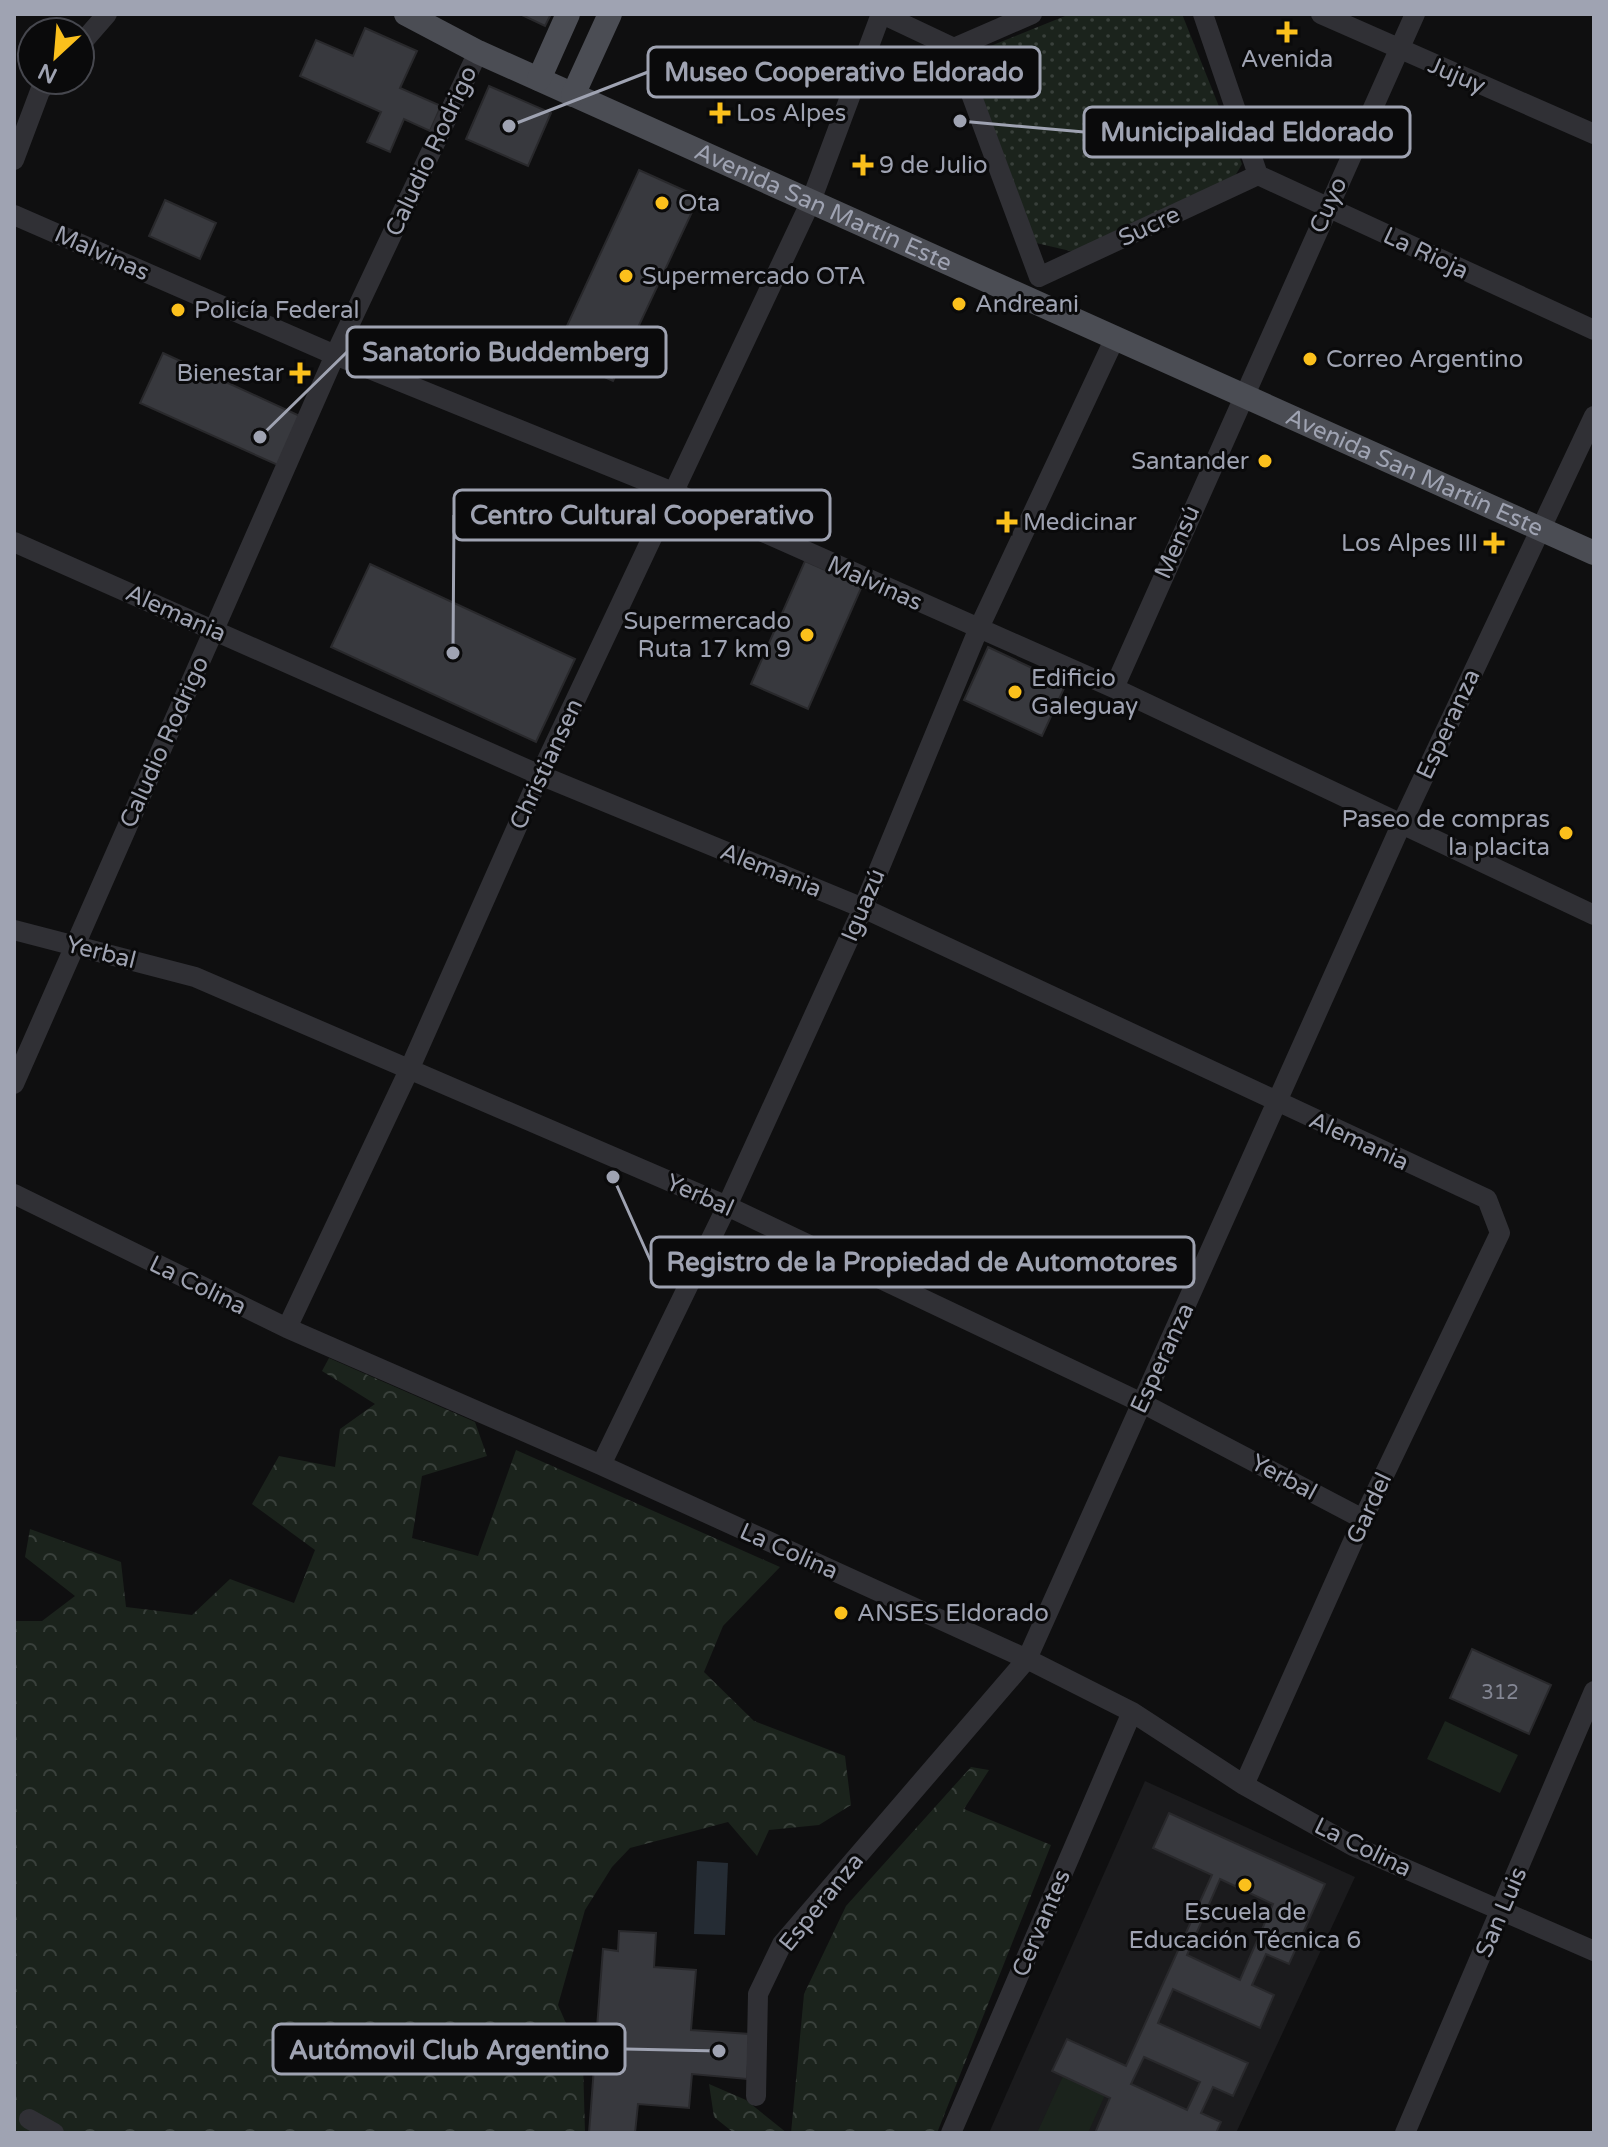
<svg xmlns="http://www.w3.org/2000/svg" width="1608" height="2147" font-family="'Varela Round',sans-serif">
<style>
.built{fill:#1b1b1d}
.forest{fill:url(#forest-crowns)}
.park{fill:url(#park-dots)}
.pitch{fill:#1b231c}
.water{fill:#252c34}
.building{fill:#38393e;stroke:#29292c;stroke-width:2;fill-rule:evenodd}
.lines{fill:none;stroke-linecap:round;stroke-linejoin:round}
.minor{stroke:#303035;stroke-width:20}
.major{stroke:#4b4d54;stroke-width:24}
.poi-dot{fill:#fbc01c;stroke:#0a0a0b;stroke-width:3}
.labels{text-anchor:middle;stroke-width:6;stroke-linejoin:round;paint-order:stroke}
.number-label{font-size:20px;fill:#858895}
.poi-label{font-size:24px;fill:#9fa3b2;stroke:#0a0a0b;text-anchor:start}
.street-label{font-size:24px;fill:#9fa3b2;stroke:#0a0a0b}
.leader{fill:none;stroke:#9fa3b2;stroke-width:3}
.callout-dot{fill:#9fa3b2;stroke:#0a0a0b;stroke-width:3}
.callout{fill:#0a0a0b;stroke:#9fa3b2;stroke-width:3}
.callout-label{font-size:26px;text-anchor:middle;font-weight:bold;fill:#9fa3b2}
</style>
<defs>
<pattern id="forest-crowns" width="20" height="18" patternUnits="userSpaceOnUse" patternTransform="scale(2)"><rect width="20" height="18" fill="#1b231c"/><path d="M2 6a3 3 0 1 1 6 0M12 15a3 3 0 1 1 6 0" fill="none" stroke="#39403b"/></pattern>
<pattern id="park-dots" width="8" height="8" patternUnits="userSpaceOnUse" patternTransform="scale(2)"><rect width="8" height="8" fill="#1b231c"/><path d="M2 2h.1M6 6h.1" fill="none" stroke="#39403b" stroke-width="1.8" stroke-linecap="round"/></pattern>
</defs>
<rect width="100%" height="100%" fill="#0f0f10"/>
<path class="built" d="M1145,1781l210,96 -119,256h-247z"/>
<path class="forest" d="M329,1358l146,64 12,34 -65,20 -10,62 66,18 38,-106 264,117 -57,59 -19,46 50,49 91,35 6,49 -32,20 -50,5 -12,26 -29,-34 -98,26 -18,19 -27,43 -27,95 25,57 2,71h-571v-512h28l33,-25 -50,-39 5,-28 91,33 5,45 66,8 38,-36 64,24 21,-53 -63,-46 27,-48 56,11 5,-38 35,-25 -53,-33z
M971,1767l18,3 -25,39 87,36 -114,288h-146l13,-139 42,-88z
M709,2084l37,16 41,33h-53l-20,-16z"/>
<path class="park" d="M1070,14h112l60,150 -15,26 -148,63 -43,-10 -67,-172 9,-20z"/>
<path class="pitch" d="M1445,1721l73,34 -18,38 -73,-34z
M1063,2076l42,19 -17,38h-51z"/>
<path class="water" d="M697,1861l31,2 -3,72 -31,-1z"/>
<path class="building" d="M520,14h31l-6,12z
M365,28l52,23 -17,37 41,18 -11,25 -26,-12 -14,33 -23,-10 14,-30 -81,-36 16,-36 37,16z
M489,86l62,27 -23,53 -62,-27z
M639,170l60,27 -86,184 -59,-27z
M165,200l51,23 -16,36 -51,-23z
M163,353l139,64 -22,49 -140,-63z
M805,561l57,25 -54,123 -57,-25z
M370,564l205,95 -39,83 -205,-95z
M988,647l78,37 -24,52 -78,-36z
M1472,1649l79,36 -22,49 -79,-36z
M1169,1813l156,71 -36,80 -23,-10 -14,31 22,10 -14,33 -87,-39 -15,34 90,40 -15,33 -20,-9 -12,26 20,9 -5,11h-121l15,-35 -58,-27 15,-32 59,27 86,-191 -59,-27zM1220,1879l53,25 -33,76 -53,-25zM1144,2057l56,25 -13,28 -56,-26z
M619,1931l37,2 -2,34 42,3 -5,60 59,4 -3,45 -55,-5 -3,34 -51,-4 -3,29h-46l14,-184 15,2z"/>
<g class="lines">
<path class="minor" d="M882,14l72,34 78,-34
M1203,14l55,161
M1321,14l273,120
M80,45l27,-31
M954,48l85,229
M14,160l26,-69 10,-11
M1258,175l336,155
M14,215l321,140 338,137 441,196 480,227
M1039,277l219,-102
M14,542l526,233 323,133 624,291 13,34 -137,286 -119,266
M1114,688l301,-674
M14,930l181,47 532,229 415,197 221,116
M14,1084l321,-729 143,-303
M14,1194l273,134 314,137 426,194 105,53 112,73 109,61 241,105
M287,1328l122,-258 131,-295 271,-574 70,-187
M601,1465l126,-259 136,-298 115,-278 136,-290
M756,2096l2,-102 24,-50 245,-285 374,-834 193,-409
M29,2119l25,14
M951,2133l181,-421
M1405,2133l189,-442"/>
<g class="major">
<path id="s1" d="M406,14l72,38 1116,501"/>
<path d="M539,79l29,-65"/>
<path d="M573,95l37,-81"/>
</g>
</g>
<g class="poi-dot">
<path d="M1283 20h8v8h8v8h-8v8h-8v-8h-8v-8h8z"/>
<path d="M716 101h8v8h8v8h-8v8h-8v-8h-8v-8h8z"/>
<path d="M859 153h8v8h8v8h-8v8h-8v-8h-8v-8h8z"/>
<circle cx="662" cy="203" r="8"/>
<circle cx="626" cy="276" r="8"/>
<circle cx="959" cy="304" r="8"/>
<circle cx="178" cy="310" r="8"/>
<circle cx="1310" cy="359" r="8"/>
<path d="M296 361h8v8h8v8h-8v8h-8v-8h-8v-8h8z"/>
<circle cx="1265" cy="461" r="8"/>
<path d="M1003 510h8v8h8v8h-8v8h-8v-8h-8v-8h8z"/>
<path d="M1490 531h8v8h8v8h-8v8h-8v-8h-8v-8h8z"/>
<circle cx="807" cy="635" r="8"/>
<circle cx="1015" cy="692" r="8"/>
<circle cx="1566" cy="833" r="8"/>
<circle cx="841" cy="1613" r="8"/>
<circle cx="1245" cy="1885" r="8"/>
</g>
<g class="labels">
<g class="number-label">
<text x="1500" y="1699">312</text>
</g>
<g class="poi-label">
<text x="1287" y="67" text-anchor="middle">Avenida</text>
<text x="736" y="121">Los Alpes</text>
<text x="879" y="173">9 de Julio</text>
<text x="678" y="211">Ota</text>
<text x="642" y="284">Supermercado OTA</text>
<text x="975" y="312">Andreani</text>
<text x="194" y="318">Policía Federal</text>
<text x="1326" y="367">Correo Argentino</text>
<text x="284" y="381" text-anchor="end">Bienestar</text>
<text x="1249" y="469" text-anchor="end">Santander</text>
<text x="1023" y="530">Medicinar</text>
<text x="1478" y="551" text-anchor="end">Los Alpes III</text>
<text x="791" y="629" text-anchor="end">Supermercado<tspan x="791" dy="28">Ruta 17 km 9</tspan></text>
<text x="1031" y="686">Edificio<tspan x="1031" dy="28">Galeguay</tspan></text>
<text x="1550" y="827" text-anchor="end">Paseo de compras<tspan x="1550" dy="28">la placita</tspan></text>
<text x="857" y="1621">ANSES Eldorado</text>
<text x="1245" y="1920" text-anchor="middle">Escuela de<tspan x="1245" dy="28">Educación Técnica 6</tspan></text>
</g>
<g class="street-label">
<text transform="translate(1457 75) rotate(23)" y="8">Jujuy</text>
<text transform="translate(431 151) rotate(-65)" y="8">Caludio Rodrigo</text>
<text transform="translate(1328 205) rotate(-66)" y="8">Cuyo</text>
<text dy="8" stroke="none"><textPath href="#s1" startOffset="460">Avenida San Martín Este</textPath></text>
<text transform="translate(1149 226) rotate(-25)" y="8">Sucre</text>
<text transform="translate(102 253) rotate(24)" y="8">Malvinas</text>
<text transform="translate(1426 253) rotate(25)" y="8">La Rioja</text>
<text dy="8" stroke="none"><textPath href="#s1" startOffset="1108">Avenida San Martín Este</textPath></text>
<text transform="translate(1177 542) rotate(-66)" y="8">Mensú</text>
<text transform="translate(875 583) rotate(24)" y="8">Malvinas</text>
<text transform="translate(176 613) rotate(24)" y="8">Alemania</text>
<text transform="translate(1448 724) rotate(-65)" y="8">Esperanza</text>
<text transform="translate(164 742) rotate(-66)" y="8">Caludio Rodrigo</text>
<text transform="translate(546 764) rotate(-65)" y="8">Christiansen</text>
<text transform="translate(771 870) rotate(22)" y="8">Alemania</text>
<text transform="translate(863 905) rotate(-67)" y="8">Iguazú</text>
<text transform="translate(101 952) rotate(14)" y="8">Yerbal</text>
<text transform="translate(1359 1141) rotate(25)" y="8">Alemania</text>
<text transform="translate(700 1195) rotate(24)" y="8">Yerbal</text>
<text transform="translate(198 1285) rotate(26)" y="8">La Colina</text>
<text transform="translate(1162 1358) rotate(-65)" y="8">Esperanza</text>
<text transform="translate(1284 1477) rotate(28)" y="8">Yerbal</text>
<text transform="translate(1369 1508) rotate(-65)" y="8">Gardel</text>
<text transform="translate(789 1551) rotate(24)" y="8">La Colina</text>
<text transform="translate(1363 1847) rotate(26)" y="8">La Colina</text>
<text transform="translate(821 1902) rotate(-51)" y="8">Esperanza</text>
<text transform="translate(1501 1912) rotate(-67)" y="8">San Luis</text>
<text transform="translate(1041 1923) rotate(-67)" y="8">Cervantes</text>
</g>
</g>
<path class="leader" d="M509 126L648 72M960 121L1084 132M260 437L347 352M453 653L454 515M613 1177L651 1262M719 2051L625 2049"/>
<g class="callout-dot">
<circle cx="509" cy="126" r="8"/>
<circle cx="960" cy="121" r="8"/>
<circle cx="260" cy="437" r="8"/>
<circle cx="453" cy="653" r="8"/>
<circle cx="613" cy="1177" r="8"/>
<circle cx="719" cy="2051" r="8"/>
</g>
<g class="callout">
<rect x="648" y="47" width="392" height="50" rx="8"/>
<rect x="1084" y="107" width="326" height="50" rx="8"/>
<rect x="347" y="327" width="319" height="50" rx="8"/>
<rect x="454" y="490" width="376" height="50" rx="8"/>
<rect x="651" y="1237" width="543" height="50" rx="8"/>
<rect x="273" y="2024" width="352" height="50" rx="8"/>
</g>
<g class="callout-label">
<text x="844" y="81">Museo Cooperativo Eldorado</text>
<text x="1247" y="141">Municipalidad Eldorado</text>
<text x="506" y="361">Sanatorio Buddemberg</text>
<text x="642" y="524">Centro Cultural Cooperativo</text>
<text x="922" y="1271">Registro de la Propiedad de Automotores</text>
<text x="449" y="2059">Autómovil Club Argentino</text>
</g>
<rect width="1608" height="2147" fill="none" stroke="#9fa3b2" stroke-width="32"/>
<g transform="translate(56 56) rotate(206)"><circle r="38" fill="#0a0a0b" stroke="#46474e" stroke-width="2"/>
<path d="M0-6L14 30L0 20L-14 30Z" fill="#fbc01c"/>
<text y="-12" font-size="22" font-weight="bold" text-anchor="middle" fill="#9fa3b2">N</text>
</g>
</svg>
